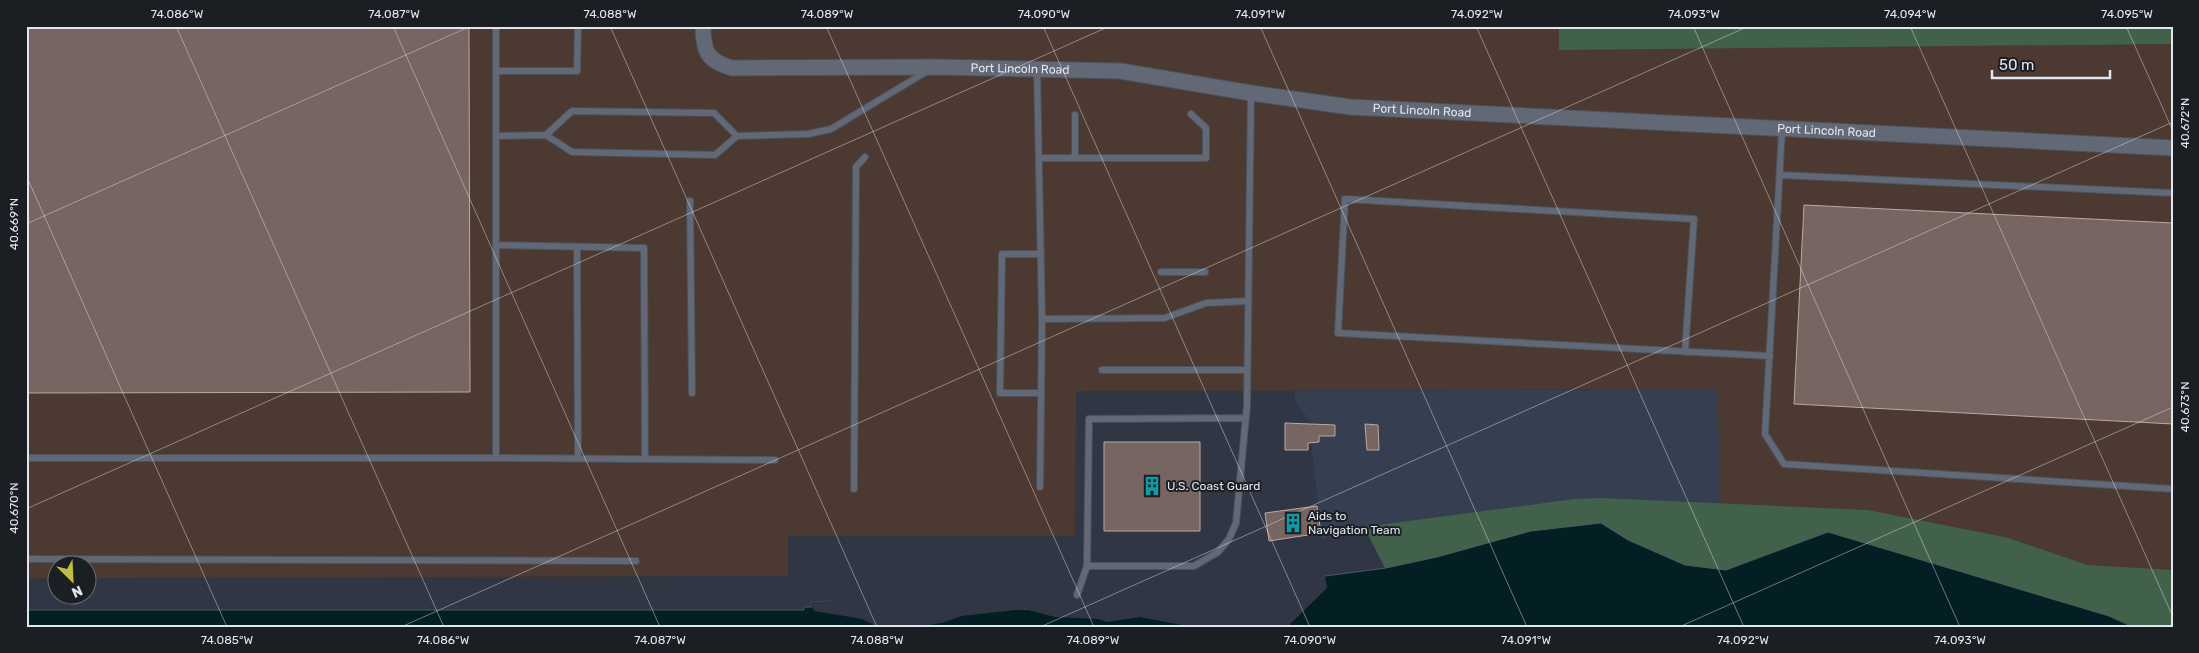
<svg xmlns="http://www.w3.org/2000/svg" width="2199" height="653" font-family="Rubik,sans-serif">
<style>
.commercial{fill:#4c3931}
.built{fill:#363f51}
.green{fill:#42614b}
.water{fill:#041f23;stroke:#475b60}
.pier{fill:#303643}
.building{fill:#776562;stroke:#bca8a4}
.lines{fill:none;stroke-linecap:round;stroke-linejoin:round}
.service-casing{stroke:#4d515c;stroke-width:8}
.tertiary-casing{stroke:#4d515c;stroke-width:17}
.service{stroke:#626876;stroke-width:6}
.tertiary{stroke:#626876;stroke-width:15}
.ticks{fill:none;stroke:#e2e6ee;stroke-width:1;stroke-opacity:0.45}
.labels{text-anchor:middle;stroke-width:4;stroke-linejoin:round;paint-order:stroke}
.street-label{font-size:12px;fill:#e2e6ee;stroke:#1b1e23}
.poi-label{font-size:12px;fill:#e2e6ee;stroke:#1b1e23;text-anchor:start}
.neatline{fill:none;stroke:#e2e6ee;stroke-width:2}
.ticks-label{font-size:12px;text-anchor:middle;fill:#e2e6ee}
</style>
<rect width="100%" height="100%" fill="#303643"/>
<path class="commercial" d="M26,26h1533v23l614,-5v526l-85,-5 -83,-28 -137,-27 -149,-5 -1,-116 -629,2 -13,1 -1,144h-287v40l-700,2v-12h-30l-1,12 -31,1z"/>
<path class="built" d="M1718,389l1,116 -145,-6 -225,31 -27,10 -10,-89v-28l-17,-21v-11z"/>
<path class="green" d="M1559,26h614v18l-614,6z
M1601,498l267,12 137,27 83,28 85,5v57h-886l38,-51 60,-8 -21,-41 210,-28z"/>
<path class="water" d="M1601,523l27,17 57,25 41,5 102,-38 281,84 24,11h-2107v-17h778v-3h7v-5l18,-1 50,15 95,-10 222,14 85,-1 44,-43 61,-8 51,-11 94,-26z"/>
<path class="pier" d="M1325,576l2,12 -40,39h-95l-52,-10 -33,5 -8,-3 -44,-2 -31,-8 -63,7 -19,7 -27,4h-37l-16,-8 -47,-8 -4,-4v-5l18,-1 15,2 35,11 95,-11 48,-2 155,12 19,4h84l5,-6h4z"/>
<path class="building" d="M26,26h443l1,366 -444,1z
M1804,205l369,18v201l-379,-20z
M1285,423l50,2v11h-16v6l-11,1v7h-23z
M1365,424l13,1 1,25h-12z
M1104,442h96v89h-96z
M1317,506l4,27 -52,8 -4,-28z"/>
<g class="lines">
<defs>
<path id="service" d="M1037,70l5,249 123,-1 41,-15 42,-2
M496,71h81l1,-45
M1075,115v43
M1782,130l-17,304 19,30 389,25
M546,135l26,-24 142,2 23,23
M496,136l50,-1 26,17 143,3 22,-19 71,-2 23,-5 98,-59
M1039,158h167v-30l-15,-14
M1780,175l393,18
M690,201l2,192
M496,245l148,3 1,211
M577,247l1,211
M1041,254h-39l-2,139h41
M1161,272h44
M1685,352l9,-133 -349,-20 -7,134 432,23
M1102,370h145
M26,458h470v-432
M496,458l279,2
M1040,487l2,-168
M854,489l2,-322 9,-10
M26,559l610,2
M1087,566h107l24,-14 11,-13 7,-16 11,-118 4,-312
M1077,595l10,-29 2,-147 157,-1"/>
<g id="tertiary">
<path id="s1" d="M703,26c0,25 4,35 29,42l203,-1 185,4 131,22 99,14 823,41"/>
</g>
</defs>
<use href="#service" class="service-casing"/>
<use href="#tertiary" class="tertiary-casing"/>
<use href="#service" class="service"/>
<use href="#tertiary" class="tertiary"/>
</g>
<path class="ticks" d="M176,26l268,601M393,26l267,601M610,26l267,601M826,26l268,601M1043,26l267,601M1260,26l267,601M1476,26l268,601M1693,26l267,601M1910,26l263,591M2126,26l47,105M26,175l201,452M26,224l445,-198M26,509l1084,-483M401,627l1348,-601M1040,627l1133,-505M1679,627l494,-220"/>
<defs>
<symbol id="building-bare" viewBox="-9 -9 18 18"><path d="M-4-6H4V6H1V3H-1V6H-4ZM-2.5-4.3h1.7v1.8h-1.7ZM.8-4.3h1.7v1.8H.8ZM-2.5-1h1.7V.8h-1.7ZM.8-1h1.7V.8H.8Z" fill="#0f9aa8" stroke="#1b1e23" stroke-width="2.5" paint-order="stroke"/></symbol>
</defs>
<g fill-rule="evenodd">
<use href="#building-bare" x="1138" y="472" width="28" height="28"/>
<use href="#building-bare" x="1279" y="509" width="28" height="28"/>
</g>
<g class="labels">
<g class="street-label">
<text dy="4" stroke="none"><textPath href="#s1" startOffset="345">Port Lincoln Road</textPath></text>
<text dy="4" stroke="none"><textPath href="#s1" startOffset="750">Port Lincoln Road</textPath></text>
<text dy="4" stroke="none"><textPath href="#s1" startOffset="1155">Port Lincoln Road</textPath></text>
</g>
<g class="poi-label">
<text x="1167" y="490">U.S. Coast Guard</text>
<text x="1308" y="520">Aids to<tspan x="1308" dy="14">Navigation Team</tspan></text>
</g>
</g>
<rect width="2199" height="653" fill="none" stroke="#1b1e23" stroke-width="55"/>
<g transform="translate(72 580) rotate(156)"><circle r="24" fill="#1b1e23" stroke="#6b6e74"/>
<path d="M0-4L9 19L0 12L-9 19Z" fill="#bfbe41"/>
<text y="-8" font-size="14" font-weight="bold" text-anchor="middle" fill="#e2e6ee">N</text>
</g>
<path d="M1992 70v8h118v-8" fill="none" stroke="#e2e6ee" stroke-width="2.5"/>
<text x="1999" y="70" font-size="15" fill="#e2e6ee" stroke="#1b1e23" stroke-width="4" paint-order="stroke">50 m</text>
<rect x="28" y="28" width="2144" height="598" class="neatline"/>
<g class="ticks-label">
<text x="177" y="18">74.086°W</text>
<text x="394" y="18">74.087°W</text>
<text x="610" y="18">74.088°W</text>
<text x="827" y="18">74.089°W</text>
<text x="1044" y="18">74.090°W</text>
<text x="1260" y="18">74.091°W</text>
<text x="1477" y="18">74.092°W</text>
<text x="1694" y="18">74.093°W</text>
<text x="1910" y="18">74.094°W</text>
<text x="2127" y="18">74.095°W</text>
<text transform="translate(2185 123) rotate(-90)" y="4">40.672°N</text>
<text transform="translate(14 224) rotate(-90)" y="4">40.669°N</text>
<text transform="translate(2185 407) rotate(-90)" y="4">40.673°N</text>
<text transform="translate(14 508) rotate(-90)" y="4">40.670°N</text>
<text x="227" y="644">74.085°W</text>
<text x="443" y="644">74.086°W</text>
<text x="660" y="644">74.087°W</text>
<text x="877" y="644">74.088°W</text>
<text x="1093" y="644">74.089°W</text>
<text x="1310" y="644">74.090°W</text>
<text x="1526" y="644">74.091°W</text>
<text x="1743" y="644">74.092°W</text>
<text x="1960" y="644">74.093°W</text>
</g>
</svg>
